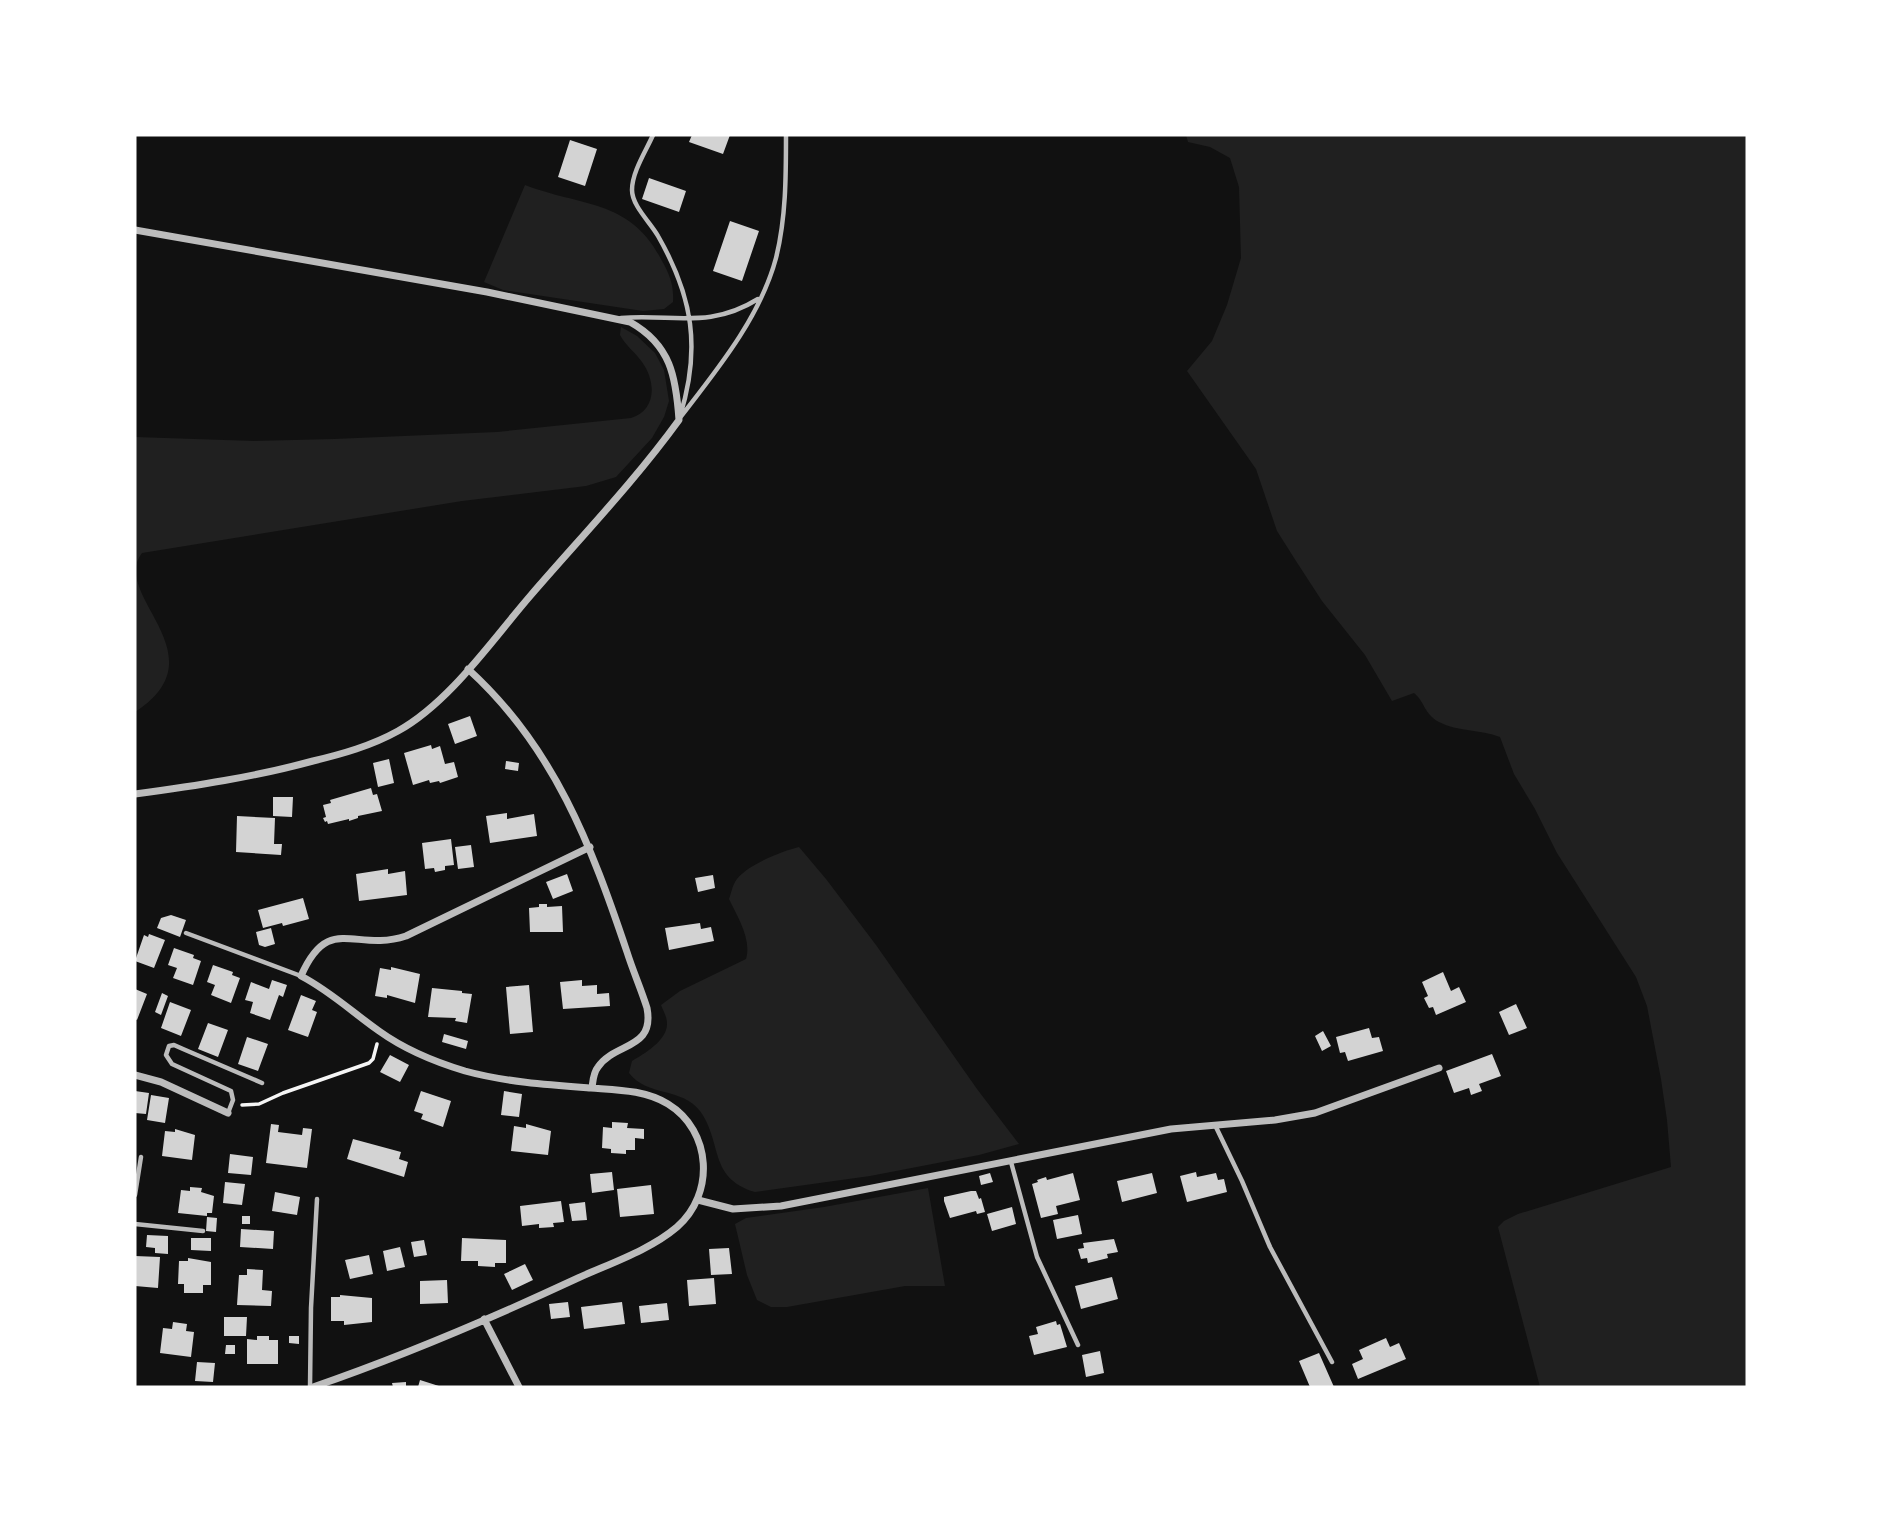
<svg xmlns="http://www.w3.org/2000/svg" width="1882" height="1522" font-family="Roboto,sans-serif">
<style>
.green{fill:#202020}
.building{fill:#d3d3d3}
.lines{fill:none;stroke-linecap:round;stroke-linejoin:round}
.path{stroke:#f5f5f5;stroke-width:3.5}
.service{stroke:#bcbcbc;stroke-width:4.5}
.minor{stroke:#bcbcbc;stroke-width:7}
</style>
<rect width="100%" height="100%" fill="#111"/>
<path class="green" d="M1186,135h561v1252h-207l-42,-160 6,-6 14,-7 153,-47 -4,-47 -6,-41 -14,-73 -11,-29 -79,-124 -22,-44 -21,-35 -14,-37c-20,-8 -42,-5 -61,-15 -15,-8 -14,-20 -25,-29l-22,8 -27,-46 -43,-54 -26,-40 -19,-30 -21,-62 -69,-98 25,-30 15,-36 14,-47 -2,-71 -9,-29 -20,-11 -22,-5z
M525,185c57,22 106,14 137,76 8,14 12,25 11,41l-9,7 -21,2 -140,-21 -19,-8z
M621,327l16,9 18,17 9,17 5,31 -5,16 -12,21 -36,39 -30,9 -124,15 -320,52c-33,42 81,102 -7,159v-275l119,4 80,-2 163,-7 134,-14c26,-8 25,-37 11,-56 -7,-10 -16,-16 -22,-27z
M799,847l27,32 50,66 101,144 42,55 -40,11 -109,21 -115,16c-47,-14 -32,-49 -55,-81 -18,-24 -53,-14 -71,-38l3,-12c12,-7 36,-21 35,-38 0,-6 -4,-13 -6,-18l19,-14 66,-32c6,-20 -9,-43 -17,-60 2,-5 3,-12 6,-17 9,-16 47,-31 64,-35z
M928,1188l17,98h-40l-118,21h-16l-14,-7 -10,-25 -12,-51 11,-6 78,-11z"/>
<path class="building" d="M692,135h38l-7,19 -34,-12z
M570,140l27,9 -12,37 -27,-9z
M649,178l37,13 -7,21 -37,-13z
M730,221l29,10 -17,50 -29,-10z
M470,716l7,20 -22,8 -7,-20z
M431,745l1,4 8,-3 5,18 9,-2 4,15 -18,6 -1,-2 -9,2 -1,-3 -16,5 -9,-32z
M389,759l5,24 -16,4 -5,-24z
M506,761l13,2 -1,8 -13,-2z
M371,788l2,7 4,-1 5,17 -24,5v2l-9,3v-2l-21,5 -1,-3 -2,1 -2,-4 3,-1 -3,-12 8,-2 -1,-3z
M273,797h20l-1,20 -19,-1z
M507,813v6l27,-5 3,22 -47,7 -4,-27z
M237,816l38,2 -1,26h8l-1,11 -45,-3z
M451,839l3,26 -9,1v4l-10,2 -1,-4 -9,1 -3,-26z
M471,845l3,22 -16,2 -3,-22z
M388,869v5l17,-3 2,24 -48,6 -3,-27z
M567,874l6,17 -20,8 -7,-17z
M713,875l2,13 -17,4 -3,-14z
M303,898l6,21 -26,7 -1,-3 -19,5 -5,-18z
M539,904h8v3l15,-1 1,26h-33l-1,-24 10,-1z
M171,915l15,5 -6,17 -23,-9 4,-10z
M700,923l1,6 10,-2 3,14 -45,9 -4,-22z
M271,928l4,16 -10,3 -6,-2 -3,-13z
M149,934l16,6 -11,28 -19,-7 9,-26 4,2z
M174,948l20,7 -1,3 8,3 -8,24 -20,-7 4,-10 -9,-3z
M213,965l20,7 -1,3 8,3 -9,25 -20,-8 4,-10 -8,-3z
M391,967l29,7 -5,29 -28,-8v3l-12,-2 5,-28 11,2z
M1443,972l8,19 8,-4 7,15 -30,13 -3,-8 -4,1 -5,-10 4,-2 -6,-14z
M272,980l15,5 -4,12 -4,-2 -9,25 -20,-7 3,-11 -8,-2 6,-18 18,7z
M582,980v6l15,-1v9l12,-1 1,13 -47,3 -3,-27z
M529,985l4,47 -23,2 -4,-47z
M432,988l30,3v2l10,1 -5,29 -12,-2 1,-3 -28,-1z
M135,989l12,5 -10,26 -2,-1z
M162,993l6,3 -7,19 -6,-3z
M301,995l15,6 -4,9 5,2 -9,25 -20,-7z
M170,1002l21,8 -10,26 -20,-8z
M1516,1004l11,24 -18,7 -10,-23z
M208,1023l20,7 -10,27 -20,-8z
M1369,1028l3,10 7,-1 4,14 -35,10 -3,-9 -5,1 -4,-16z
M1323,1031l8,15 -9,5 -7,-15z
M444,1034l24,7 -2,8 -24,-7z
M247,1037l21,7 -10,27 -20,-7z
M1492,1054l9,22 -22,8 3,7 -11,4 -2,-7 -15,5 -8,-22z
M390,1055l19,10 -9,17 -20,-10z
M135,1091l14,2 -3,21 -11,-1z
M421,1091l30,10 -8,26 -22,-8 2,-5 -9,-3z
M504,1091l18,3 -3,23 -18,-2z
M151,1095l18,3 -4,25 -18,-3z
M612,1122l16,1 -1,5 17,1v10l-9,-1v12h-9v4l-15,-1v-4l-9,-1 1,-21 9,1z
M271,1124l8,1 -1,7 24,3 1,-7 9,1 -5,39 -41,-5z
M526,1124l25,7 -3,24 -37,-4 3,-25 12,2z
M175,1129l20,6 -3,25 -30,-4 3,-25 10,1z
M353,1139l48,13 -2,7 9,3 -4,15 -57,-18z
M230,1154l23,3 -2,18 -23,-2z
M612,1172l2,18 -22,3 -2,-19z
M1196,1172l1,5 19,-4 2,7 6,-1 3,13 -40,10 -7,-26z
M990,1173l3,9 -12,3 -2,-9z
M1073,1173l7,27 -24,6 2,8 -17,4 -9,-34 6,-2 -1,-2 9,-3 1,3z
M1152,1173l5,20 -35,9 -5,-21z
M225,1182l20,2 -3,21 -19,-2z
M651,1185l3,29 -34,3 -3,-28z
M190,1187l12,1 -1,4 13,4 -2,17h-5v3l-29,-3 3,-23 9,1z
M971,1191h5l3,8 2,-1 4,14 -8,2 -1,-3 -26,7 -6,-17v-4z
M275,1192l25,5 -3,18 -25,-4z
M561,1201l3,21 -11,1 1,4 -15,1v-4l-17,2 -2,-20z
M585,1202l2,18 -15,1 -3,-17z
M1012,1207l4,17 -24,7 -5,-17z
M1078,1215l4,19 -25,5 -4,-19z
M242,1216h8v8h-8z
M207,1217l10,1 -1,14 -10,-1z
M241,1229l33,2 -1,18 -33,-2z
M147,1235l21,1v18l-13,-1v-5l-9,-1z
M191,1238h20v13l-20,-1z
M462,1238l44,2v23h-11v4l-17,-1v-5h-17z
M1114,1239l4,13 -11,2 1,4 -20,5 -1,-5 -6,1 -3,-10 6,-1 -1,-5z
M424,1240l3,15 -13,2 -3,-15z
M400,1247l5,20 -18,4 -4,-20z
M729,1248l3,26 -21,1 -2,-26z
M369,1255l4,19 -23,5 -5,-19z
M135,1256l25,1 -2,31 -23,-2z
M188,1258l23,4v23h-8v8h-19v-9h-6l1,-23h9z
M525,1264l8,16 -21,10 -8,-16z
M247,1269l16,1 -1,20 10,1 -1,15 -34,-1 2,-30h8z
M1112,1277l6,22 -37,10 -6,-23z
M714,1278l2,26 -27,2 -2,-26z
M447,1280l1,23 -28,1v-23z
M340,1295l32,3v24l-28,3v-4h-13v-24h9z
M568,1302l2,15 -19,2 -2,-15z
M622,1302l3,22 -41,5 -3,-22z
M667,1303l2,17 -28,3 -2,-17z
M224,1317h23l-1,19h-22z
M1056,1321l1,4 3,-1 7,23 -33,8 -5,-19 9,-2 -2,-7z
M173,1322l14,2 -1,7 8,1 -3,25 -31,-4 3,-25 9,1z
M257,1336h12v4h9v24h-31v-25l10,1z
M289,1336h10v8l-10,-1z
M1386,1338l4,9 9,-4 7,16 -48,20 -6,-15 11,-5 -4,-9z
M226,1345h9v9h-10z
M1100,1351l4,22 -18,4 -4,-22z
M1319,1353l15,34h-24l-11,-26z
M197,1362l18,1 -2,19 -18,-1z
M420,1380l22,7h-24z
M406,1382v5h-13l-1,-4z"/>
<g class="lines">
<path class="path" d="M242,1105l17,-1 24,-11 86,-30 4,-4 4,-15"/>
<path class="service" d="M653,135c-7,16 -21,37 -21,55 0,16 19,33 26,46 35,61 43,113 22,180
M621,318c53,-4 89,11 137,-19
M679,419c37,-48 81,-101 97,-161 10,-40 10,-82 10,-123
M186,933l115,43
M228,1113l5,-13 -2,-9 -59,-27 -6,-9 3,-9 5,-1 9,4 79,34
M1215,1125l27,56 28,66 62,115
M1011,1162l26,95 41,88
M135,1195l6,-38
M135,1224l68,7
M310,1387l1,-79 6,-109"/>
<path class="minor" d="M135,230l352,62 143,30c41,23 46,55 49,98 -45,62 -98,117 -148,175 -39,45 -81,107 -133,136 -27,15 -56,23 -85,30 -59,16 -118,25 -178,33
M468,669c86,78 123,176 159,283 6,19 14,37 20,56 8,42 -32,34 -49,59 -5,6 -5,14 -6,21
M135,1075l26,7 67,31
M698,1200l35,9 48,-3 390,-77 104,-9 40,-7 124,-45
M484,1319l35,68
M313,1387c90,-31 179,-69 265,-109 33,-15 72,-28 99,-51 38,-33 35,-96 -9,-123 -23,-14 -50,-14 -77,-16 -41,-3 -86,-6 -126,-17 -30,-9 -61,-22 -86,-40 -27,-19 -49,-40 -78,-55 28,-64 54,-23 105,-40l184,-89"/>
</g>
<rect width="1882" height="1522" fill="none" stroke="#ffffff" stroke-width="273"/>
</svg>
